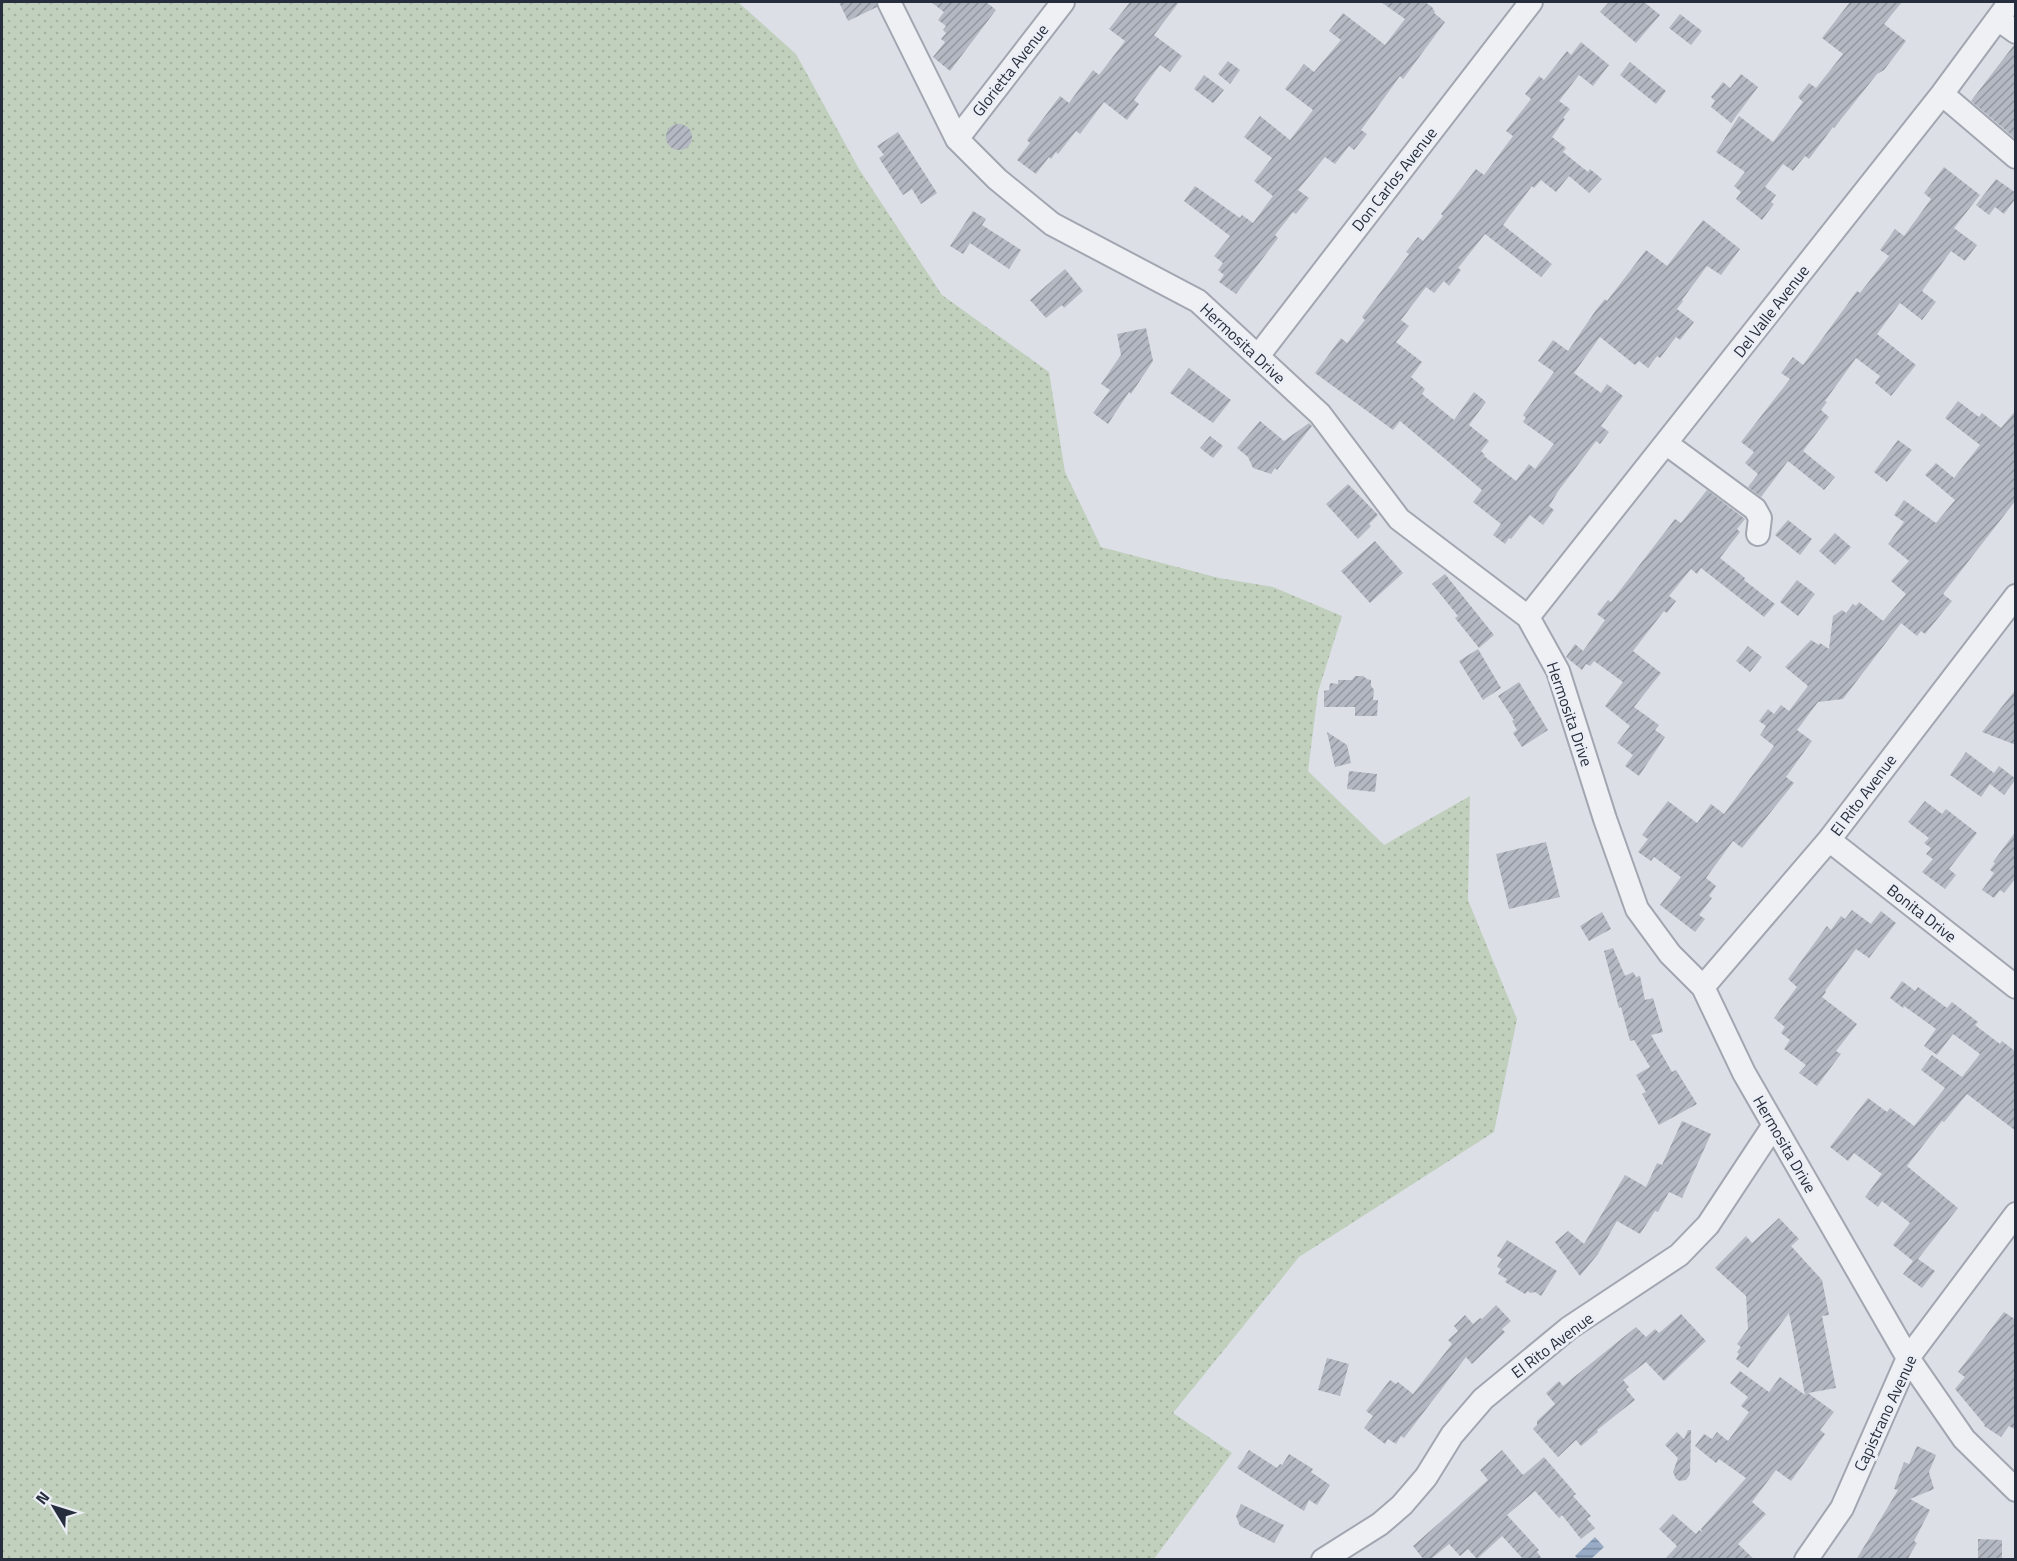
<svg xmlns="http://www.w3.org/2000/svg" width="2017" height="1561" font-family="'Titillium Web',sans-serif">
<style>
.grass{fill:url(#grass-dots)}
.water{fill:url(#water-rules)}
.building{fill:url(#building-hatch)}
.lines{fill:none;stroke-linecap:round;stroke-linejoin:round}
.minor-casing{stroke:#a2a6b0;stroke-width:26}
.minor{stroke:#eef0f4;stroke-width:22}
.labels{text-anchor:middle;stroke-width:6;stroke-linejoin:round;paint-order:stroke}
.street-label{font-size:16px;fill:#262d3c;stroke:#ebeef4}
</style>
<defs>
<pattern id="grass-dots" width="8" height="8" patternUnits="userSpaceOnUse" patternTransform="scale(1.5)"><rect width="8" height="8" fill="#c1d0bd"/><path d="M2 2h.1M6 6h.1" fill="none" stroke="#a6b3a3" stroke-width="1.8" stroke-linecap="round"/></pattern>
<pattern id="water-rules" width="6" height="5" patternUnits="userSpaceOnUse" patternTransform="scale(1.5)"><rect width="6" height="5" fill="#97abc6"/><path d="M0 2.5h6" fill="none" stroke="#7b8ca2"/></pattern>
<pattern id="building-hatch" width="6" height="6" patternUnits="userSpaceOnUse" patternTransform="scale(1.5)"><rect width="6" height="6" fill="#b3b8c2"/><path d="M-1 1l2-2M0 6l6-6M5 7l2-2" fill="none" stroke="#91969f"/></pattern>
</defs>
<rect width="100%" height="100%" fill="#dcdfe6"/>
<path class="grass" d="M2,2h736l58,52 63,115 83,126 107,77 16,100 36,75 118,31 54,9 69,29 -24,76 -10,79 76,74 86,-49 -2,104 49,119 -23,113 -195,125 -126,156 59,40 -78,106h-1152z"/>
<path class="water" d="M1595,1537l9,10 -13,12h-13l-3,-3z"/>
<path class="building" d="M839,2h37l1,5 -29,14z
M931,2h55l10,8 -46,61 -17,-14 12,-15 -4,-3 5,-6 -3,-3 3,-4 -8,-6 6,-8z
M1130,2h49l-25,33 28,21 -12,16 -10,-7 -26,35 5,4 -12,16 -23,-18 -24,32 -4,-3 -18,23 -2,-2 -5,7 -2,-2 -13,17 -19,-14 13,-17 -3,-3 33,-44 9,7 24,-33 6,5 26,-34 -16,-12z
M1381,2h44l7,5 3,5 -1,1 11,9 -42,57 -3,-3 -39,54 6,4 -13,16 -5,-4 -14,18 -10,-7 -27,33 11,8 -13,16 -3,-2 -18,23 3,3 -42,56 -17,-12 5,-7 -6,-5 5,-7 -9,-7 16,-20 -46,-35 11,-15 45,32 2,-3 11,8 20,-27 -19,-15 18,-23 -28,-21 16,-21 30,24 23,-30 -28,-21 19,-25 10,8 27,-32 -12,-9 14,-18 42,32 20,-26z
M1609,2h35l16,13 -24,28 -36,-31z
M1850,2h52l-18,22 22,17 -22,29 -7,4 -43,54 -1,-1 -24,32 -4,-3 -12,15 -10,-7 -18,23 11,8 -5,7 3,2 -12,16 -26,-21 5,-7 -7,-6 11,-14 -29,-20 23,-36 34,26 30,-40 -5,-5 11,-14 7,5 27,-34 -21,-16z
M1680,14l22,17 -11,14 -22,-17z
M1581,42l28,23 -16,21 -14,-11 -20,26 11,8 -7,9 2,1 -13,18 14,11 -3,4 25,20 2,-3 12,10 -13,14 -20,-17 -13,16 -15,-12 -7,8 -2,-2 -29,39 49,39 -11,13 -56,-43 -27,34 3,2 -12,16 -5,-5 -10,12 -8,-6 -25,33 8,6 -13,16 26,20 -11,15 14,12 -3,5 32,26 20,-28 12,10 -17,23 20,16 -8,10 4,4 -1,1 32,25 13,-17 6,5 19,-25 -31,-22 3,-4 -3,-3 31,-43 -16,-11 15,-21 15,11 28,-41 9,-11 2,2 39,-51 21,16 36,-46 37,29 -19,26 -14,-9 -25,34 1,1 -6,8 17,13 -14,18 -4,-3 -16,21 -3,-2 -9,12 -9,-7 -4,4 -35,-28 -26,36 27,20 6,-9 16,12 -22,30 8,6 -9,12 -4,-3 -37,49 -10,16 5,4 -11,15 -13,-10 -19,24 -2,-1 -4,6 -12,-9 8,-11 -28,-22 9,-12 -82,-69 -7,9 -78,-57 26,-35 6,5 18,-23 -3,-3 47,-63 -3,-2 12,-15 5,4 20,-25 -2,-2 35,-45 8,6 29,-39 -7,-5 25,-32 -6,-5 14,-18 5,4 23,-29 4,4z
M2014,45h2v94l-45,-38z
M1228,61l12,9 -10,14 -12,-10z
M1630,62l36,29 -10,13 -36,-29z
M1741,74l17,13 -27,36 -20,-16 4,-6 -4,-4 12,-15 7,6z
M1204,75l20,15 -11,13 -19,-14z
M666 137a13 13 0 1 1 26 0a13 13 0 1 1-26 0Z
M898,132l39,61 -16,11 -9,-15 -9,6 -24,-37 5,-3 -7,-9z
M1944,167l36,28 -26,33 23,17 -12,16 -14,-10 -29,40 14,11 -14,18 -22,-17 -23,31 39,31 -25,31 -16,-13 5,-7 -24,-18 -31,43 2,1 -6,8 8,7 -26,34 32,26 -11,13 -36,-29 -27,36 -13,-10 10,-13 -13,-11 9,-11 -13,-10 49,-63 -9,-6 12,-16 10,8 54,-74 3,2 29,-37 -9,-6 15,-21 9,7 27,-37 -7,-6z
M1996,179l20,14v5l-12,16 -9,-7 -6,8 -13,-10z
M973,211l13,8 -4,6 39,25 -12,19 -39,-26 -7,11 -13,-8z
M1065,269l18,22 -19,17 -2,-3 -16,13 -16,-18z
M1146,328l7,33 -22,33 -2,-2 -21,32 -15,-11 17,-23 -9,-6 20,-29 -4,-21z
M1189,368l42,32 -18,23 -43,-30z
M1958,401l21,16 3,-4 19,15 15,-18v90l-73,94 9,7 -27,33 -4,-3 -4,5 -16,-13 -58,76 -25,3 -21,28 15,11 -26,36 8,6 -52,65 -9,-7 -27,37 10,8 -7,10 3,2 -13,17 6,4 -10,13 -35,-27 21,-28 -27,-20 -3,4 -13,-9 10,-13 -6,-4 26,-34 29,22 14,-19 13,10 50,-68 -14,-11 6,-9 -7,-5 9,-12 6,5 7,-9 8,6 19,-25 -23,-19 26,-27 8,5 1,-2 9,6 4,-33 9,-6 4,3 7,-9 3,2 3,-4 24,19 23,-27 -15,-13 18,-20 -21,-17 16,-22 -10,-7 10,-15 32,23 19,-23 -30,-25 11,-12 18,15 26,-33 -35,-27z
M1260,421l24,20 25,-18 3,3 -35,44 -2,-2 -4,6 -18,-6 -5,-11 -11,-9z
M1210,436l13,10 -10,12 -13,-10z
M1898,440l14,10 -25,32 -13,-10z
M1348,484l30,31 -9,9 2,2 -13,13 -32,-35z
M1707,490l38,29 -8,10 3,3 -20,26 25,20 -1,2 31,24 -11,13 -63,-49 -4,6 -6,-5 -22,27 7,5 -9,12 -3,-2 -31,40 28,22 -27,34 25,18 -4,5 10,7 -26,39 -14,-10 8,-11 -16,-12 13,-17 -25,-20 18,-24 -29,-21 -4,5 -4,-2 -4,6 -16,-13 9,-13 8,7 22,-31 -8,-6 11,-14 3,2 64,-83 6,4z
M1788,520l24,19 -12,16 -25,-20z
M1835,533l16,14 -16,18 -16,-14z
M1375,541l28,32 -33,30 -29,-32z
M1445,574l49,61 -15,13 -24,-30 3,-2 -26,-32z
M1797,580l18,14 -17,22 -18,-14z
M1748,646l14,11 -12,15 -14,-11z
M1478,649l23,39 -18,12 -24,-39z
M1355,676h8l4,3 4,1v6l3,4 -1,10h5l-1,16h-22v-9h-31v-16l5,-1 1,-7 8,1v-4h14z
M1519,682l29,48 -26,17 -9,-14 4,-3 -5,-9 2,-1 -16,-24z
M2016,689v56l-34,-13z
M1327,732l20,13 4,18 -16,4z
M1966,752l28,21 5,-7 17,13 -12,16 -14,-11 -9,13 -31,-22z
M1349,771l28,3 -2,18 -28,-3z
M1925,801l17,13 4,-5 31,24 -28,36 7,6 -11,14 -23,-17 11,-13 -7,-5 5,-6 -7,-5 5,-5 -21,-16z
M2016,831v47l-12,15 -4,-3 -6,8 -12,-8 12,-17 -4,-3 5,-7 -2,-1z
M1546,842l14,55 -51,12 -13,-55z
M1852,910l19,14 10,-13 15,12 -27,35 -13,-9 -31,42 1,1 -4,5 35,27 -21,27 5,3 -24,32 -18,-13 7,-8 -22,-16 6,-9 -9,-7 4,-6 -11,-9 23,-31 -9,-8 39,-53 4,4 10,-14 4,3z
M1602,912l9,17 -22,12 -9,-15z
M1613,948l12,28 8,-4 3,5 4,-1 5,24 8,-2 10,34 -12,3 21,37 4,-2 21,34 -38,21 -17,-31 4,-2 -10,-17 14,-8 -16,-27 -4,1 -9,-34 -2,1 -15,-57z
M1902,981l13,10 3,-4 29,21 5,-6 26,20 -3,3 25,19 2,-3 14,11v79l-49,-37 -23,28 -2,-1 -35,45 51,42 -40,51 17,12 -13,17 -19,-14 10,-13 -20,-16 17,-22 -28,-22 -4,6 -13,-10 17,-23 -28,-21 -6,8 -18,-14 38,-49 19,14 3,-4 24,18 31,-38 -24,-18 11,-15 30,22 18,-23 -27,-20 -16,21 -13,-9 12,-17 -32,-23 -1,2 -13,-10z
M1682,1121l29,13 -29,64 -13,-6 -11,20 -3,-1 -15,23 -23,-13 -19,33 -18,22 -25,-34 13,-11 16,13 41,-69 21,12 11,-24 5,2z
M1779,1218l20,21 -8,7 31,34 7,35 -7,1 14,72 -28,5 26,19 -14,18 5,4 -34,47 -15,-11 -24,32 14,12 -28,30 17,16h-91l13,-14 -18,-17 14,-15 23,20 3,-4 3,2 -1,-3 45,-51 -27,-19 -3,4 -21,-17 9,-12 8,5 5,-7 11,9 21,-29 -8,-6 7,-9 -18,-14 10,-12 29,21 11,-15 25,18 -16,-82 -41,55 -12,-9 3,-5 -2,-2 4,-5 -4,-3 11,-15 -2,-33 -31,-28 31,-32 6,7z
M1507,1240l50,31 -16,25 -6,-4 -5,1 -2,-2 -3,3 -20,-12 2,-3 -9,-5 3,-5 -4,-2 5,-8 -5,-3z
M1496,1305l15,16 -9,8 3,3 -33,32 -6,-7 -62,81 -3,-2 -5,8 -8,-5 -3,5 -21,-16 9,-12 -7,-5 24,-31 6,4 2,-2 15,12 39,-50 -4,-4 10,-9 -4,-5 11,-11 8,9 7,-6 2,1z
M2004,1312l12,8v110l-7,-4 -8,11 -17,-11 1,-1 -30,-36 10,-12 -7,-5z
M1681,1314l25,27 -42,40 -18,-19 -23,18 6,7 -3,2 9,11 -38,30 1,2 -17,14 -5,-6 -18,17 -25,-28 4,-4v-4l18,-17 -9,-11 13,-12 4,5 73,-59 10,10 9,-8 4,4z
M1327,1358l22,6 -9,32 -22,-6z
M1688,1430h3l-1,44 -4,6 -6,1 -4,-2 -3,-7 5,-14 -13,-13 12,-13 7,7z
M1917,1446l19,9 -7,17 5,17 -24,10 20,11 -16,31 3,2 -10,17h-51l42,-70 -4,-1 10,-27 5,2z
M1249,1450l28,18 3,-4 2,1 7,-11 24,15 -2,3 19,13 -13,20 -8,-5 -5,11 -67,-43z
M1502,1450l21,25 21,-18 32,37 -3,2 18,20 -4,3 8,9 -14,11 -19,-24 -3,3 -24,-27 -28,24 32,35 -2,2 6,8h-19l-22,-24 -25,23 -9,-10 -8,7 -11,-12 -19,16h-6l-11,-14 75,-66 -8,-10z
M1241,1504l43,21 -10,18 -34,-17 -4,-10z
M1978,1539l24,1v20h-24z"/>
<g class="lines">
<defs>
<path id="minor" d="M889,2l68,137 40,40 55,45 146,77 122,113 79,105 129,98 30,54 47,148 32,90 33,45 33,33 41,86 164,285 56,81 52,51
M1998,19l18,13
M1942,94l74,63
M957,139l106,-137
M1258,356l273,-354
M1667,444l88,65 5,9 -2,16
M1528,617l414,-523 68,-92
M1829,840l187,147
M1703,987l126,-147 187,-244
M1323,1560l57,-36 22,-19 24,-28 26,-42 31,-36 86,-71 110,-73 29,-30 66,-100
M1806,1560l36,-52 66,-150 108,-144"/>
</defs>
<use href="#minor" class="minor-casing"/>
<use href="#minor" class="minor"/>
</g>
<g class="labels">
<g class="street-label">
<text transform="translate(1010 70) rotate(-52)" y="6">Glorietta Avenue</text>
<text transform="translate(1394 179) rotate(-52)" y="6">Don Carlos Avenue</text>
<text transform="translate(1771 311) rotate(-52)" y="6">Del Valle Avenue</text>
<text transform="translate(1243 343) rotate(43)" y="6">Hermosita Drive</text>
<text transform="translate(1570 714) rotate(71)" y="6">Hermosita Drive</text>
<text transform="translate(1863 795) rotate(-53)" y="6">El Rito Avenue</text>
<text transform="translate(1922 913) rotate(38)" y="6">Bonita Drive</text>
<text transform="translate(1785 1144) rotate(60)" y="6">Hermosita Drive</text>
<text transform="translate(1552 1345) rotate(-37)" y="6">El Rito Avenue</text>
<text transform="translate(1885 1413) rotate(-65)" y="6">Capistrano Avenue</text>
</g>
</g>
<rect width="2017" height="1561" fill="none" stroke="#262d3c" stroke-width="6"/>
<g transform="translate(54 1507) rotate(308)" stroke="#ebeef4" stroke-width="4.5" paint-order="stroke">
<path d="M0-4.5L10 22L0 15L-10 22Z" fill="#262d3c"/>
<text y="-9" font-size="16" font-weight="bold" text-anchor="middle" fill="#262d3c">N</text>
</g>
</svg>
